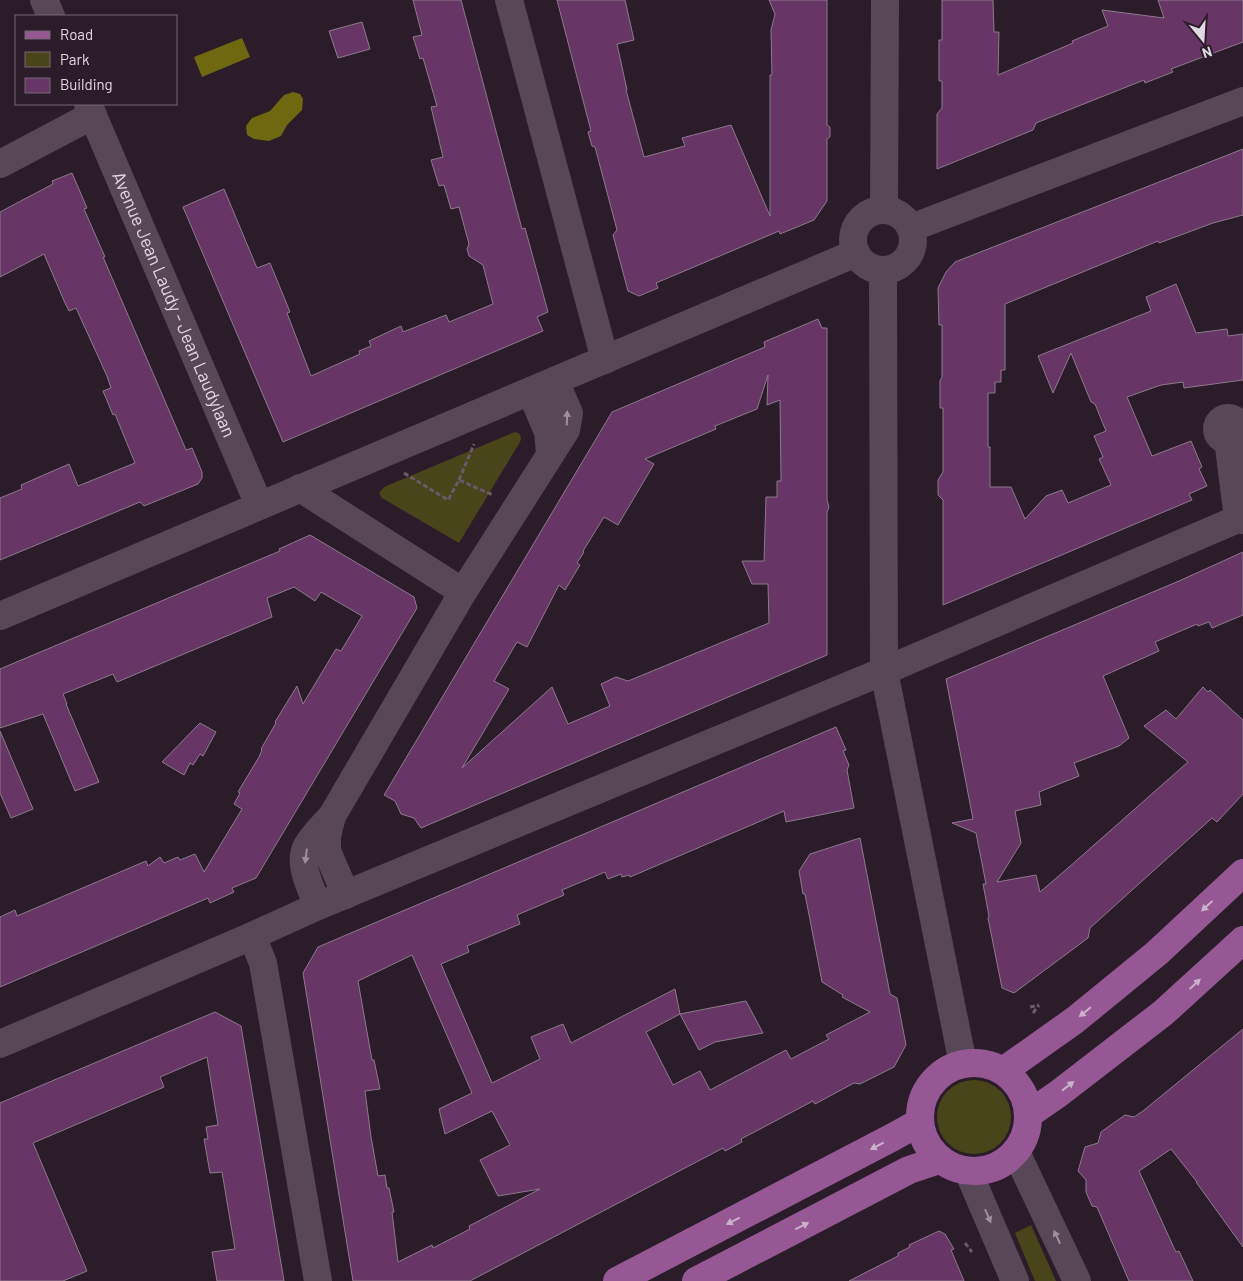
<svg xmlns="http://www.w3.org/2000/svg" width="1243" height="1281" font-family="Barlow,sans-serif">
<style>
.green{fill:#49451b}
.water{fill:#6f6810}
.building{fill:#683567;stroke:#8d7a8b;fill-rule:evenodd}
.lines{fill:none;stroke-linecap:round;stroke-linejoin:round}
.path{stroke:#685b67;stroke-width:3;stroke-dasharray:5 2.5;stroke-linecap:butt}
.minor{stroke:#584857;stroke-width:28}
.major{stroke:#965894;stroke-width:28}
.oneway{fill:#9d909c}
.oneway2{fill:#cbb2cb}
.labels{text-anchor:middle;stroke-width:4.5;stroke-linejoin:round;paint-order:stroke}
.street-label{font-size:18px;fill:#e2d8e2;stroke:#2b1c2a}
</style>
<rect width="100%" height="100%" fill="#2b1c2a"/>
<path class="green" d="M515,432l5,2 1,5 -1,3 -61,101 -77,-45 -3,-5 5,-6z
M937 1117a37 37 0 1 1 74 0a37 37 0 1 1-74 0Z
M1031,1225l25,56h-21l-20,-48z"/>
<path class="water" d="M242,38l8,19 -48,20 -8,-20z
M293,92l7,2 3,5 -1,11 -15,15 -6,11 -12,5 -15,-2 -7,-4 -1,-9 6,-8 18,-7 14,-16z"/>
<path class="building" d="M413,0h48l61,229 3,-1 23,84 -11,5 6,14 -260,111 -100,-235 41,-18 33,79 13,-5 20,49 -3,1 24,63 49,-22 -1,-3 12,-5 -2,-5 32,-15 2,6 43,-17 3,7 44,-18 -10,-39 -14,-9 -2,-7 2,-5 -10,-37 -8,2 -7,-24 -5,1 -8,-26 12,-3 -12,-50 6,-1 -14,-48 -3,1 -7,-22 9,-2z
M557,0h68l9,40 -17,4 10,46h-1l18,67 41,-11 -3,-8 49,-13 39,91v-141h2l-1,-45 4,-16 -6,-14h58v125l3,2v10l-3,2v62l-13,19 -34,14 -1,-3 -123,52 2,5 -19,8 -11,-5 -15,-56 4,-5 -22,-83 -3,-1 -4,-14 3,-1z
M942,0h51l1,32h5l-1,43 75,-32 -1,-2 36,-15 -6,-16 62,8 -6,-18h85v42l-72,27 2,3 -28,11 -1,-3 -108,43 -3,7 -96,39v-55l5,-6v-27h-3v-41h3z
M362,22l8,27 -32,9 -9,-27z
M1243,149v66l-30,8 -54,20 -1,-2 -153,63v66h-4v12h-6v11h-7v54h2v40h21l14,32 21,-23 16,-6 6,13 43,-18 -12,-26 4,-2 -9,-21 12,-5 -11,-27 -4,-2 -20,-49 -18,40 -15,-37 113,-45 -5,-14 30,-13 20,49 31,-4 1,7 15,-2v46l-59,8 -1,-6 -22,3 -34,12 25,59 39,-15 11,26 -3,2 8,17 -18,8 3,6 -249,105v-105l-5,-5v-15l5,-8v-64h-3v-28l2,-2v-53h-3l-1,-37 8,-16 9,-10z
M72,173l15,35 -3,1 21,48h-2l83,193 6,-2 10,24v6l-4,6 -54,22 -4,-4 -140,58v-62l22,-9 -1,-4 48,-21 9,22 57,-23 -20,-49 -2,1 -10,-24 8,-3 -4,-12 -31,-68 -7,3 -4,-8 -21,-49 -44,23v-65l53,-28 -1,-3z
M818,319l4,9h5v172l2,7 -2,5v143l-406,173 -7,-10 -13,-4 -6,-13 -11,-6 228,-383 153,-65 -1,-5zM768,375l-1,30 13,-5 1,81h-4v16h-11l-2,64h-22l10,23h16l1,39 -141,58 -12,-4 -15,7 9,22 -42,18 -16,-37 -90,81 47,-79 -15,-8 23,-39 10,5 32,-62 6,5 15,-25 -3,-2 7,-11 -1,-1 21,-34 14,8 36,-61 -9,-5 71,-30 -1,-3 42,-17z
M310,535l104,62 3,11 -161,270 -24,10 2,4 -24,11 -2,-5 -208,89v-70l15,-7 2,6 129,-55 2,5 12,-9 4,6 14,-6 2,3 15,-6 9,18 38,-63 -8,-5 6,-11 -2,-1 21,-35 3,-7 -1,-1 15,-26 -1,-1 22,-36 6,18 33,-55 5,2 21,-35 -41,-24 -6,9 -21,-14 -27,11 5,19 -155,65 -4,-8 -50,20 4,10h-1l33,78 -24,9 -32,-77 -43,14v-59l280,-118 -1,-2z
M1243,552v63l-31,13 -3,-6 -11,4 -1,-2 -42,18 4,9 -56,25 26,62 -10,8 -45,17 5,13 -40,16 2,13 -26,6 6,32 -24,39 39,-7 4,17 28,-24 120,-106 -44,-36 22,-16 10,9 27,-32 5,5 2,-2 33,30v74l-26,28 -5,-4 -122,110 -2,10 -74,55 -12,-5 -14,-70 1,-2 -6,-32h3l-10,-51 -24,-10 21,-4 -27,-140 233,-98z
M200,723l16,9 -13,24 -3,-2 -7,11 -3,-2 -6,12 -22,-13z
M836,727l10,23 -3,1 6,14 -2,5 7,38 -68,14 -2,-11 -154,66 -1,-2 -7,2 -1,-3 -13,5 -3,-7 -43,18 2,5 -47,20 3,9 -53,22 2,6 -28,12 51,119 48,-24 -9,-22 32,-13 8,19 104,-54 5,25 -34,18 27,53 27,-14 10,19 76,-40 5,9 38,-20 -3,-4 44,-23 -28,-15 1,-2 -21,-13 -17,-88h-2l-4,-23 11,-17 50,-16 30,156 7,4 9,47 -12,22 -34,17 -6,-1 -39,21 -2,-3 -72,38 1,3 -17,9 -2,-3 -253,133h-117l-50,-308 15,-26zM412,955l60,138 -33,16 6,25 47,-23 18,34 -30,15 18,36 42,-7 -71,37 1,3 -37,19 -1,-3 -34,17 -6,-50h2l-5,-24h-2l-2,-13 -7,1 -7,-39 -6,-46 15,-2 -6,-29h-2l-14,-79z
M0,731l33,78 -22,9 -11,-25z
M746,1001l17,32 -48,9 -16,8 -19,-36z
M215,1012l26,14 43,255h-67l-5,-29 23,-3 -13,-77 -12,1 -6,-34h4l-2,-12 12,-2 -11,-68 -47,20 4,10 -131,56 54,128 -24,10h-63v-178z
M1243,1029v218l-47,-65h1l-26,-33 -32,22 35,77 2,4 3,-1 14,30h-64l-32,-74 -5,-1 -6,-14v-12l-8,-9 7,-24 13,-4 3,-11 24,-17 9,2 9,-6z
M939,1231l6,3 9,15 -3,1 13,31h-115l49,-25v-3l12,-6 -1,-2z"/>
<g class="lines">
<path class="path" d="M404,473l44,27 11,-20 34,15
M459,480l15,-36
M1030,1007l9,-2
M1033,1013l6,-8
M965,1243l7,9"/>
<g class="minor">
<path d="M44,0l7,16"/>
<path d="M509,0l96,360"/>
<path id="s1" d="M88,104l171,401"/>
<path d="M0,164l93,-49"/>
<path d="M884,210l1,-210"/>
<circle cx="883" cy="240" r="30"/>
<path d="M911,228l332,-127"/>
<path d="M883,270l1,401 79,393"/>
<path d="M531,392l17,40 2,21"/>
<circle cx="1228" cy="429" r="11"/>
<path d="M1228,439l10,80"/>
<path d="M300,488l163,104"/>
<path d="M0,616l856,-363"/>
<path d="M332,816l-5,20v15l19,44"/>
<path d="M318,906c-6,-16 -21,-42 -11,-60 6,-11 17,-21 25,-30l131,-224 103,-162 3,-17 -14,-32"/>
<path d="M252,936l11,27 55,318"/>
<path d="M0,1044l252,-108 66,-30 566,-235 354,-152 5,1"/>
<path d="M1016,1152l61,129"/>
<path d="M968,1171l47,110"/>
</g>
<path class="major" d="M920 1117a54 54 0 1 1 108 0a54 54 0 1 1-108 0Z
M1003,1071l72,-51 82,-67 86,-80
M1029,1114l29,-20 105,-81 80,-73
M617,1281l276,-144 27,-15
M696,1281l213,-111 30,-10"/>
</g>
<defs><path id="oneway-solid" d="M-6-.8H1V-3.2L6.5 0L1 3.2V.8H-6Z" transform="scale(1.25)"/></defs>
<g class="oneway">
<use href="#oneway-solid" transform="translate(567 418) rotate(-88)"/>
<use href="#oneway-solid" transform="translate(306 856) rotate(97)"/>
<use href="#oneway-solid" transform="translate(988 1216) rotate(67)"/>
<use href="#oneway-solid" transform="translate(1057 1237) rotate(-115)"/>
</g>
<g class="oneway2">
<use href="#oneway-solid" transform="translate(1207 906) rotate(137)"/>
<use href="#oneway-solid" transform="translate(1195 984) rotate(-43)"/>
<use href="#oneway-solid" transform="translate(1085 1012) rotate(141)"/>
<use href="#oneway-solid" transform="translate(1068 1086) rotate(-38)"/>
<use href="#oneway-solid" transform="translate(877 1146) rotate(153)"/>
<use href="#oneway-solid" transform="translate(733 1221) rotate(153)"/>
<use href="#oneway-solid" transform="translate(802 1226) rotate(-27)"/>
</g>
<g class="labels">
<g class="street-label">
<text dy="6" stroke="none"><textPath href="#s1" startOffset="218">Avenue Jean Laudy - Jean Laudylaan</textPath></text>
</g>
</g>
<rect x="15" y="15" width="162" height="90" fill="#2b1c2a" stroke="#746774"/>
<rect x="25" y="31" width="25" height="8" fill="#965894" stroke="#746774"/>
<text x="60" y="40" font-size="15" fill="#e2d8e2">Road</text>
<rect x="25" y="52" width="25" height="15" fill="#49451b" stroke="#746774"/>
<text x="60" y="65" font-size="15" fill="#e2d8e2">Park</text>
<rect x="25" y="78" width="25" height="15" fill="#683567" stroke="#746774"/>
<text x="60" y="90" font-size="15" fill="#e2d8e2">Building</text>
<g transform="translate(1203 40) rotate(162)" stroke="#2b1c2a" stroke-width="4" paint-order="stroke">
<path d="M0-4L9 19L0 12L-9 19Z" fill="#e2d8e2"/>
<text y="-8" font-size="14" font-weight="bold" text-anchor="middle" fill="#e2d8e2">N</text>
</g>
</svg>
